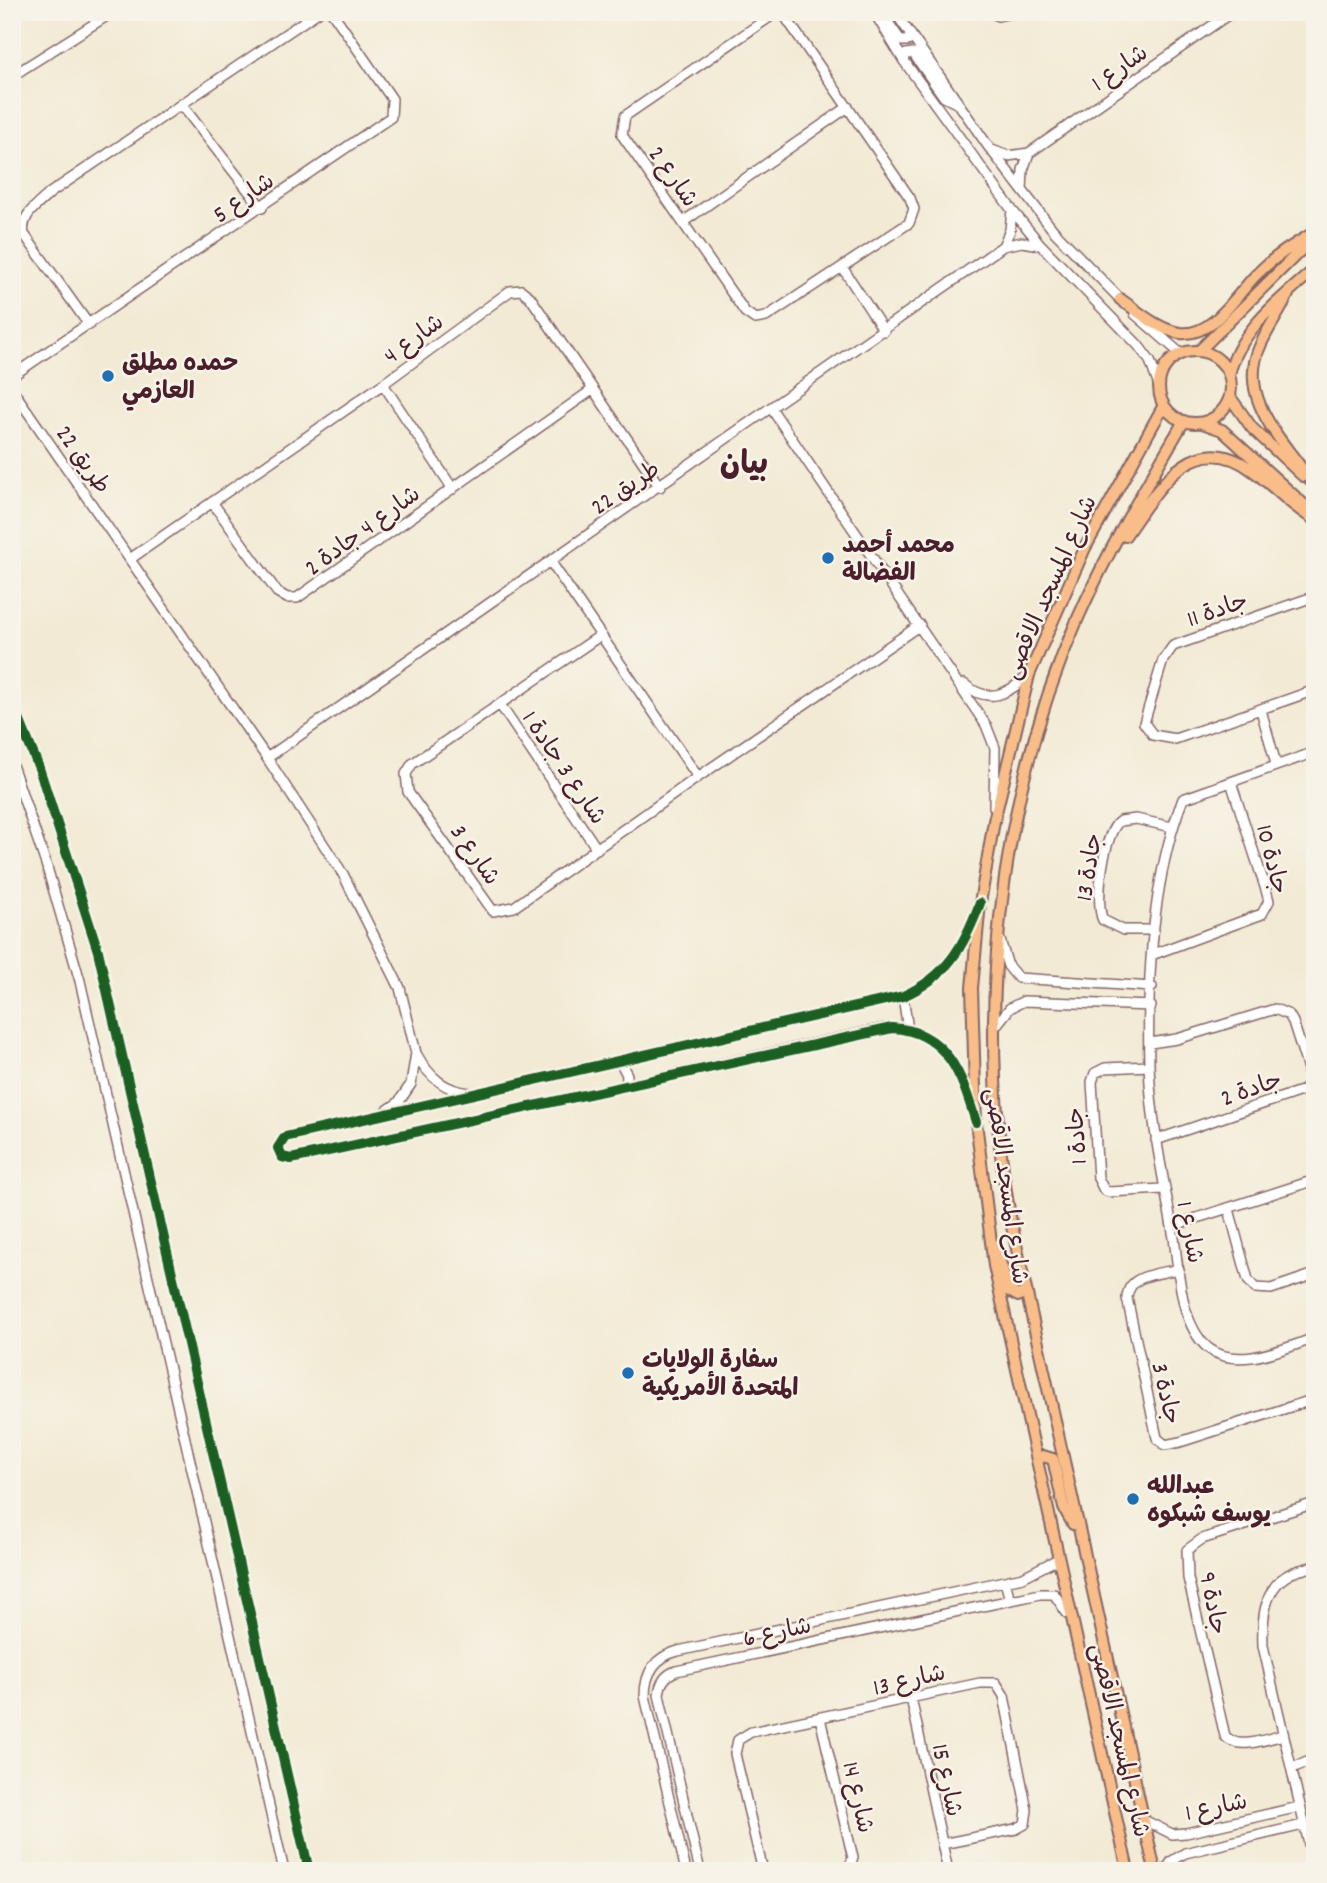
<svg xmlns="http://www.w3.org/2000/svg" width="1327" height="1883" font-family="Dekko,'Playpen Sans Arabic',sans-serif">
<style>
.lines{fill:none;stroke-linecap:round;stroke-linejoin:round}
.minor-casing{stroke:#856666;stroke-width:12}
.major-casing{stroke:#856666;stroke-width:14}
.minor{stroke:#fff;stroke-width:9}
.major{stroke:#f8bd89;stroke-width:10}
.cycleway-casing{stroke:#f7f3e8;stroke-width:15}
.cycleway{stroke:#1b5e20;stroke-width:10}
.poi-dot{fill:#1f6fb2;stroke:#f7f3e8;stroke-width:2.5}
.labels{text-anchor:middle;stroke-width:5;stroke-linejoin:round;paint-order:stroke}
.street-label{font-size:24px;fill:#4a1f2b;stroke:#f7f3e8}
.poi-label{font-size:24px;font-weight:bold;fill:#4a1f2b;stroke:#f7f3e8;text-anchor:start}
.district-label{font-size:32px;font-weight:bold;fill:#4a1f2b;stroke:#f7f3e8}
</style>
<rect width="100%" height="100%" fill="#f7f3e8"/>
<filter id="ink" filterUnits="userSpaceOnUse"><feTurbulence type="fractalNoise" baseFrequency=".0143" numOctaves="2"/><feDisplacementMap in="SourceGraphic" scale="14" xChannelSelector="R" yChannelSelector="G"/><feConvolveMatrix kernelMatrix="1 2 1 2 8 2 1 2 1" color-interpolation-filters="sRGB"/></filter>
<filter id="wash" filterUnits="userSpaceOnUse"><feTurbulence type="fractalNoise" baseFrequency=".00686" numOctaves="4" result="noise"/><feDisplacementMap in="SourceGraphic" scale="28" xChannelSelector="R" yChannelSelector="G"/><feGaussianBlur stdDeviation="1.57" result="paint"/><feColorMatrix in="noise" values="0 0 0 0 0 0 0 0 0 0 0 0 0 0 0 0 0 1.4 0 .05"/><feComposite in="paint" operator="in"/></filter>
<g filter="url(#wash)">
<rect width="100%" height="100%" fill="#f2ead4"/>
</g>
<g filter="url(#ink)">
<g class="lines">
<defs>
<path id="minor" d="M535,12l13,4 8,-4
M777,12l-152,104 -3,19 123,177 10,7 11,-2 143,-94 5,-14 -4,-11 -128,-186
M874,12l30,49 108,149 29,35 97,100 12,16 9,25
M881,12l20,29h7l2,-7
M895,12l93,134 65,84 72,74
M992,12l6,4 17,-4
M904,61l2,-7 7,-1 31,44 12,6
M12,76l101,-64
M181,104l81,104
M992,150l16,6 21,-3 203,-141
M1022,190l1,-20 6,-17
M683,222l165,-115
M1003,246l7,-16 2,-20
M842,267l42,64
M1135,314l46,40
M89,325l-65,-91c-4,-19 14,-29 26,-41l268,-181
M12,376l379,-259 1,-18 -60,-87
M383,384l70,105
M12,389l255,369 76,116 57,114 16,65 -5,31 -13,19 -13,9
M771,408l215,317 9,23 -1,59
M212,502l65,90 10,6h10l295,-208
M130,559l253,-175 127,-93 11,-1 9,7 130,190
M550,561l148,216
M1315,599h-8l-134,47 -10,14 -19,63 9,12 22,4 140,-49
M601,635l-189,129 -6,10 2,18 85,119 21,-4 184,-130 222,-152
M964,684c25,21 44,10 65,-9
M12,702l27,66 59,183 211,920
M501,706l96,143
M1261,710l15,54
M1315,752l-132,47c-31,78 -36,183 -34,266 2,59 15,116 25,173 5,34 6,86 34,110 29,23 77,0 107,-10
M267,758l736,-512 19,-4 19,3
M12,765l34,99 34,117 204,890
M1154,930h-31l-20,-10c-9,-16 1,-89 17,-99l16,-2 36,8
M1000,940l8,26 10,12 134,9
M1154,954l108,-40 7,-13 -3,-11 -35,-108
M903,996l5,34
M994,1028l16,-20 14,-7 127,5
M1150,1043l27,-4 98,-30 14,6 4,7 15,47 1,14 -5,7 -148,50
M417,1055c12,22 28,36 54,38
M620,1061l7,14 -1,11
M1149,1066l-44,2 -10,5 -3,9 6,96 6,12 5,2 54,-3
M973,1115c-15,-48 -29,-89 -89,-87l-593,131 -9,-2 -4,-9 7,-11 618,-141c40,-17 59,-45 74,-85
M1229,1209l19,71 7,8 16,1 44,-15
M1172,1226l143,-46
M1179,1269c-20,5 -51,5 -52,29l30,140 8,7 15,-3 135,-43
M1315,1566c-9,3 -20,4 -27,9 -25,14 -26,47 -25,71l52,224
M1005,1581l5,19
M911,1698l37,173
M820,1718l33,140 -3,8 -18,5
M1283,1735c-17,4 -45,16 -58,1l-37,-158 -1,-28 15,-11 113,-36
M1292,1768l23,-9
M1144,1820l28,14 14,-1 113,-26
M686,1871l-41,-175c0,-23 10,-39 33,-45l345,-74 35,-18
M700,1871l-41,-176c1,-12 6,-20 17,-24l364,-77h14l13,19
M763,1871l-28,-117 3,-14 13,-8 229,-49h16l8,13 23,114 -2,14 -9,5 -74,15
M1165,1871l7,-10 13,-8 118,-28"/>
<path id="major" d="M1289,292c-8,19 -20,34 -28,52 -27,56 27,101 54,143
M1120,299c18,12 38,31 60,34 34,4 57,-40 78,-60 17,-17 37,-29 57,-41
M1159 387a36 36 0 1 1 72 0a36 36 0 1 1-72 0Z
M1199,351l114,-113
M1229,375c10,-45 53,-77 86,-106
M1230,397l22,31 51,48
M1202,423l20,7 91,83
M1125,536c30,-42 66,-111 127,-66 22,16 39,36 63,50
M995,1245l14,46 9,5 7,-4
M1037,1461l6,-5 10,3 11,49 9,16
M1128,1871l-134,-605 -18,-144 -4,-134 8,-85 14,-82 35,-146 56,-127 79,-143
M1155,1871l-144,-649c-36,-200 -15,-417 67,-604 30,-68 68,-132 106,-197"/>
</defs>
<use href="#minor" class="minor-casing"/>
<use href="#major" class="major-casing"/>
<use href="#minor" class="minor"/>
<use href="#major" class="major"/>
<defs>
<path id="cycleway" d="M12,702l27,66 59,183 211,920
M976,1122c-14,-45 -28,-91 -84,-94l-601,131 -9,-2 -4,-9 7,-11 618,-141c44,-19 61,-50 77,-93"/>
</defs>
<use href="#cycleway" class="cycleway-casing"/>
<use href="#cycleway" class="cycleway"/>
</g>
</g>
<g class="poi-dot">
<circle cx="108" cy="376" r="7"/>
<circle cx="828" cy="558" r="7"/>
<circle cx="628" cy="1373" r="7"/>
<circle cx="1133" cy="1499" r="7"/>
</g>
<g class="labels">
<g class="street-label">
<text transform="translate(1119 67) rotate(-35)" y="8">شارع 1</text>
<text transform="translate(674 176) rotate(55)" y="8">شارع 2</text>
<text transform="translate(243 197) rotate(-35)" y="8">شارع 5</text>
<text transform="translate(413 338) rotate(-36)" y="8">شارع 4</text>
<text transform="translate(84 459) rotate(55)" y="8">طريق 22</text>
<text transform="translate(625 487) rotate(-34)" y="8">طريق 22</text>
<text transform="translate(362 530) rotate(-36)" y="8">شارع 4 جادة 2</text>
<text transform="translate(1049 587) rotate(-66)" y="8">شارع المسجد الاقصى</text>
<text transform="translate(1217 609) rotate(-19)" y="8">جادة 11</text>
<text transform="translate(565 767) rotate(56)" y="8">شارع 3 جادة 1</text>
<text transform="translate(476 854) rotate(55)" y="8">شارع 3</text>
<text transform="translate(1273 859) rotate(76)" y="8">جادة 10</text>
<text transform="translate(1088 867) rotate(-81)" y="8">جادة 13</text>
<text transform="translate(1251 1088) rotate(-19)" y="8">جادة 2</text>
<text transform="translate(1076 1136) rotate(-94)" y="8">جادة 1</text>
<text transform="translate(1008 1186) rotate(82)" y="8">شارع المسجد الاقصى</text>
<text transform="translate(1191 1232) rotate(79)" y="8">شارع 1</text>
<text transform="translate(1167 1393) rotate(77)" y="8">جادة 3</text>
<text transform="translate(1214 1603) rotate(79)" y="8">جادة 9</text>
<text transform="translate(777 1631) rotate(-12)" y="8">شارع 6</text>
<text transform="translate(909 1679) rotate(-13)" y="8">شارع 13</text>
<text transform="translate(1121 1740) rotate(77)" y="8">شارع المسجد الاقصى</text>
<text transform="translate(948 1780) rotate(78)" y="8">شارع 15</text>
<text transform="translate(859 1797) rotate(77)" y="8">شارع 14</text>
<text transform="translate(1216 1806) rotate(-12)" y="8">شارع 1</text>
</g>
<g class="poi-label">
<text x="122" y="370">حمده مطلق<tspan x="122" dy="28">العازمي</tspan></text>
<text x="842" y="552">محمد أحمد<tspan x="842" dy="28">الفضالة</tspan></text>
<text x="642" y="1367">سفارة الولايات<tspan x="642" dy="28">المتحدة الأمريكية</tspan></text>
<text x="1147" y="1493">عبدالله<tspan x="1147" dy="28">يوسف شبكوه</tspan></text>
</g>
<g class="district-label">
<text x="744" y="473">بيان</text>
</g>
</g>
<rect width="1327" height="1883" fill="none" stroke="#f7f3e8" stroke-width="42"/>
</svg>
